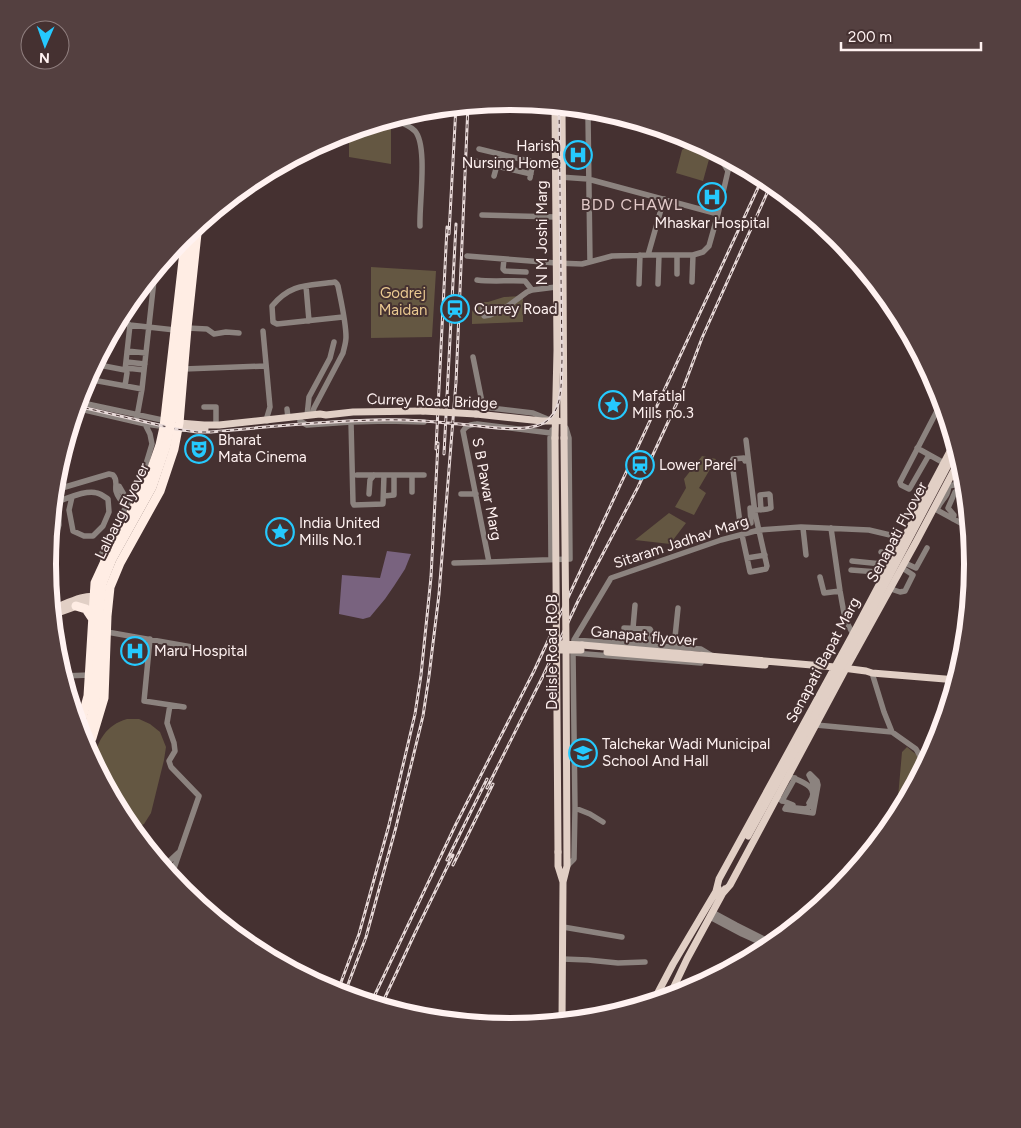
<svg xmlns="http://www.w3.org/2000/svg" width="1021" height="1128" font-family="Figtree,sans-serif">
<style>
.green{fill:#645742}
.water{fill:#79637f}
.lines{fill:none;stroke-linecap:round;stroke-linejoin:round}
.minor{stroke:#8c837f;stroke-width:5.5}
.major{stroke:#e1cfc5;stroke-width:7}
.highway{stroke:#ffede4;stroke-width:9}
.rail-casing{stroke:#e7d9d8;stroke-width:3}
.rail{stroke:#453131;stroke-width:1;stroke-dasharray:4;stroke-linecap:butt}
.major-bridge{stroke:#e1cfc5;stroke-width:7}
.highway-bridge{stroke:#ffede4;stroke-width:9}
.labels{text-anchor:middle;stroke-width:4;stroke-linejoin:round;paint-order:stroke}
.poi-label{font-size:15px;fill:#fff2f1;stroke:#453131;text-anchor:start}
.street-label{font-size:15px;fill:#fff2f1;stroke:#453131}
.park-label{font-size:15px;fill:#eac991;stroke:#453131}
.neighbourhood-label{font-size:16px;letter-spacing:1px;fill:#e2c9c8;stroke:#453131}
.rim{fill:none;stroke:#fff2f1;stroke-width:6}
</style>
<rect width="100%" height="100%" fill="#453131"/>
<path class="green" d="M385,120l6,3v41l-42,-7v-25z
M687,146l24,6 -8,29 -27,-8 6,-23z
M371,267l65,4 -4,66 -61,1z
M523,296v26l-51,2v-12l4,-8 3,-2h9l16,-5z
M702,456l14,3 -17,29 7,5 -12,22 -19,-8 11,-19 -2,-9z
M669,513l17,10 -16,21 -35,-4z
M48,559h5l6,8v11l-9,15z
M127,719h12l11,5 10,8 6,15 -2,13 -13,53 -7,11 -11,6 -8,-9 -32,-60c5,-21 13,-36 34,-42z
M907,747l11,9 6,11 -28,53 6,-68z"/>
<path class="water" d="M387,551l24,3 -6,15 -11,17 -9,13 -15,18 -7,2 -24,-5 3,-39 38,3z"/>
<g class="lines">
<path class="minor" d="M559,112l29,4 2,146
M391,119c8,3 17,5 24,12 13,15 4,73 5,95
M479,149l54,13 22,3
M475,161l56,13
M728,171l3,-12
M494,176l6,-22
M560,177l28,2 130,35
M530,178l3,-16
M482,215l74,2
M648,255l16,-56
M677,255v19
M467,256l89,7 26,1 30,-8 36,-1h45l10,-3 6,-6 9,-32 10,-43c-9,-17 -19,-22 -36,-30
M504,259l-1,10 2,2 21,1
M477,280c16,2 31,0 48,1l7,9
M692,282l1,-27
M639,284l1,-29
M658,284l1,-29
M306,286l3,35
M483,308l1,8 6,-1 18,-9 19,-14 5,-2 24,-3
M119,319l11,6 45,5
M187,328l20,1 7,5 12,-2 13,1
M263,331l7,76 -3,10v4
M127,351l19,2
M473,357l10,50
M98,359l27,-36
M127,362l18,2
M96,363l3,2 26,5 5,-45
M126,368l18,2
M184,369l82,-3
M87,379l55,10
M125,386l2,-13
M78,402l89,19
M465,405l68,8 17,7
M204,407h12v18
M76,408l69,16 22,3
M287,409l1,9
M312,415l2,-7 29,-55c1,-5 3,-10 3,-16 0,-15 -5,-36 -8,-51l-1,-2 -2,-2c-28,4 -44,1 -63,24l1,16 4,2 66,-7
M307,416l2,-19 21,-39 4,-16
M300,421l7,4 44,-3 36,-1 37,1
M136,422l6,-33 13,-118
M351,422l2,81 1,2 29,-1 1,-29h40
M551,433l-74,-9c-6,1 -11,1 -14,7l26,131 81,-3 -1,-121 -3,-10
M917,448l27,15
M929,455l-19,33 -1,1 -8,-4 -1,-3 39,-75
M748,460l-3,1 -1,-3 -11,1 -1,3 8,61 1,1 10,-1 -1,-15
M357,475h27
M412,475v17
M116,485l3,1 11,19
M966,488l-7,-4 -10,2c-1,4 -1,8 -4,11 -3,4 -6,7 -8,13l33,18
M55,490l54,-16 4,1c5,5 2,10 3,16 2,8 8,13 13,18
M369,494l1,-14 4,-5
M461,494h15
M384,496l10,-1v-20
M53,503c11,-3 33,-14 44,-10 4,1 8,4 11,6l1,13 -6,14 -10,10h-9l-11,-5 -4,-21 3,-13
M754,510c6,0 12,0 17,-2l-1,-13 -1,-1 -9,1 1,15
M953,519l1,-4 -6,-7 7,-16 5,-2 7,3
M803,528l3,27
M831,528l9,63 5,28 8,15 3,2
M742,535l8,37 16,-3 1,-3 -12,-53 -9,-73
M49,545l4,-2 6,-18v-11l-6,-8
M881,552l15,3
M747,558l18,-3
M551,559l-1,-121 2,-8
M852,561l30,3
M103,563l-1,-10 6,-13 27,-50 11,-26 6,-20 -2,-10 -5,-10
M454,563l35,-1
M905,563l11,5 11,-20
M851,570l27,2
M820,577l4,16 16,-2
M891,589l9,3 5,-1 8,-16 -9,-6
M624,628l26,1 1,2 -1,14
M633,628l2,-23
M107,632l85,15
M150,639l-6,62 40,6
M574,640l127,9 10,6
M674,647l4,-39
M573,653l128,10
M872,673l12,39 8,20 24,17 9,16
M63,676l27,-1
M170,705l-3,18 7,20 1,8 -6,10 2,6 28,29 -28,81
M813,723l3,2 76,7
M788,776c12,5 34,11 21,27
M776,798l17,7
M782,801l13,-23
M811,801l-2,6 -3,2 -20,-2 -1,2 28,4 5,-28 -1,-4 -7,-7 -1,1 4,8 -1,7
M575,808l15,6 13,8
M567,866l7,-7 1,-51 -2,-155 1,-13 37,-62 110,-38 38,-10 42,-3 68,3 38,9
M163,867l15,-14
M712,912l24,13 38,19
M710,917l32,17 29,13
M563,927l59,10
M563,959l25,1 30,3 27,-1"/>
<path class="major" d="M562,106l2,332
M476,414l66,7h16
M179,423l25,2h15l101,-11 6,1 27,-3 70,-1
M178,428l27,1
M555,438l2,-88 -2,-245
M52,609c14,-5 32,-16 47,-12
M52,615l28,-10 19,-3
M582,645l253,22 31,4 6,2 85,7
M607,652l158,13
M558,852v14l5,16
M716,891l3,-12 134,-245 102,-192
M723,893l7,-8 114,-213 72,-130 44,-83
M669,997l18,-38 38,-70
M653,1002l20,-38 45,-76
M562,1022l1,-140 4,-16 -1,-221"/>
<path class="highway" d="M76,606l10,3 6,9
M79,730l9,-34 7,-113 12,-26 39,-72 14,-40 4,-18 22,-193
M86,746l6,-8 12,-40 3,-82 3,-29 10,-24 40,-72 14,-42 5,-26 8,-95 11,-104"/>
<defs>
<path id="rail" d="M449,234l7,-128
M77,406l99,23 21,3h14c56,-5 112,-11 167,-12 30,-1 61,2 91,5 22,2 55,8 75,-2 20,-11 17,-44 18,-63l-3,-254
M436,449l11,-222
M444,454l12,-230
M487,788l56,-112 35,-75 60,-114 43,-93 21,-56 70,-156
M447,860l40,-81
M453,865l40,-81
M337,993l22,-59 30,-109 26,-111 6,-39 10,-98 7,-134
M344,995l22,-58 30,-110 27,-111 6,-40 10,-82 17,-212 12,-277
M371,1003l85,-179 78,-153 229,-494
M381,1006l34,-73 38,-78"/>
</defs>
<use href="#rail" class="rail-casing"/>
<use href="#rail" class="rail"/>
<path class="major-bridge" d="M423,411l53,3
M555,438l3,414
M564,438l2,206
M562,644l20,1
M556,650h25
M748,836l101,-183 108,-205"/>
<path class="highway-bridge" d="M89,727l7,-31 3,-82 3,-30 10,-25 40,-72 14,-41 6,-29 22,-189"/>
</g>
<defs>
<symbol id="hospital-ring" viewBox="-11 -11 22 22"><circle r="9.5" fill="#453131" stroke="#25c9fe" stroke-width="1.5"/><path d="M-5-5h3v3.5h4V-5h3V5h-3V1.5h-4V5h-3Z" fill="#25c9fe"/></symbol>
<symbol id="station-ring" viewBox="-11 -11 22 22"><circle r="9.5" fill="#453131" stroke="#25c9fe" stroke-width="1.5"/><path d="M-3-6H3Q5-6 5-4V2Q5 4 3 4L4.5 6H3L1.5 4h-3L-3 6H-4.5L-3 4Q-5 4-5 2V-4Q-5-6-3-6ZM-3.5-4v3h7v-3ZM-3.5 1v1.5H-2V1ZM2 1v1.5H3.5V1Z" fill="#25c9fe"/></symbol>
<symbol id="sight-ring" viewBox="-11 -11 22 22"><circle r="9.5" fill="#453131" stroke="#25c9fe" stroke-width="1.5"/><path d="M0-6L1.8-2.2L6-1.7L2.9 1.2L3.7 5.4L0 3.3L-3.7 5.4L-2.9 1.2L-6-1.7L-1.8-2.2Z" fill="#25c9fe"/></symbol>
<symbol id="theatre-ring" viewBox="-11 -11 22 22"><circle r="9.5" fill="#453131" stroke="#25c9fe" stroke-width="1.5"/><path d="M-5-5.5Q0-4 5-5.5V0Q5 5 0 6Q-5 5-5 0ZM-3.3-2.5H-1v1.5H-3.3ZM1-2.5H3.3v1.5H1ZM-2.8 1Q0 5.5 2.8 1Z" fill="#25c9fe"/></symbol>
<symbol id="school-ring" viewBox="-11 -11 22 22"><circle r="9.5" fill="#453131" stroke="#25c9fe" stroke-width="1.5"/><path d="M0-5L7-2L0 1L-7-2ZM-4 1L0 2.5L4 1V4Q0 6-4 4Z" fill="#25c9fe"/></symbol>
</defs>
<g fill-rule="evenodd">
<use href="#hospital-ring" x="562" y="139" width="32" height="32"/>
<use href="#hospital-ring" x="696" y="181" width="32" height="32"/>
<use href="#station-ring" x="439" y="293" width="32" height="32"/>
<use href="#sight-ring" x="597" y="389" width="32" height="32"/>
<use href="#theatre-ring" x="183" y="433" width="32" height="32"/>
<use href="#station-ring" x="624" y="449" width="32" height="32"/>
<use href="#sight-ring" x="264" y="516" width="32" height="32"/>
<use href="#hospital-ring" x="119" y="635" width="32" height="32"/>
<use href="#school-ring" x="567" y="737" width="32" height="32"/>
</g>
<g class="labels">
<g class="poi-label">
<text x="559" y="151" text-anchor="end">Harish<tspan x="559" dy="17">Nursing Home</tspan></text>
<text x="712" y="228" text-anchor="middle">Mhaskar Hospital</text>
<text x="474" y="314">Currey Road</text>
<text x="632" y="401">Mafatlal<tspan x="632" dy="17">Mills no.3</tspan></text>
<text x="218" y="445">Bharat<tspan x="218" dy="17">Mata Cinema</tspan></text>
<text x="659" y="470">Lower Parel</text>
<text x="299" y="528">India United<tspan x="299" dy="17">Mills No.1</tspan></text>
<text x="154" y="656">Maru Hospital</text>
<text x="602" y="749">Talchekar Wadi Municipal<tspan x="602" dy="17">School And Hall</tspan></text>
</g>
<g class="street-label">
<text transform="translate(542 233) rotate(-90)" y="5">N M Joshi Marg</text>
<text transform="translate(432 401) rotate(2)" y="5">Currey Road Bridge</text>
<text transform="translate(487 489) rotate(79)" y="5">S B Pawar Marg</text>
<text transform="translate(122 511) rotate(-64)" y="5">Lalbaug Flyover</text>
<text transform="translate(897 532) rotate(-62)" y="5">Senapati Flyover</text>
<text transform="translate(681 542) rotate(-18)" y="5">Sitaram Jadhav Marg</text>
<text transform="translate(644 636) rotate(5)" y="5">Ganapat flyover</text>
<text transform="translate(552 652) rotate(-90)" y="5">Delisle Road ROB</text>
<text transform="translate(823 660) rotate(-62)" y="5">Senapati Bapat Marg</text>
</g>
<g class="park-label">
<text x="403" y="298">Godrej<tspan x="403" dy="17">Maidan</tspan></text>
</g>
<g class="neighbourhood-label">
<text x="632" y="210">BDD CHAWL</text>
</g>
</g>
<path d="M0 0H1021V1128H0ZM56 564a454 454 0 1 1 908 0a454 454 0 1 1-908 0Z" fill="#544040" fill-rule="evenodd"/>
<path class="rim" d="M56 564a454 454 0 1 1 908 0a454 454 0 1 1-908 0Z"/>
<g transform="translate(45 45) rotate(182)"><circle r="24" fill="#453131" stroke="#8f7e7e"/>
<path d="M0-4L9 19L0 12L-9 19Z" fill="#25c9fe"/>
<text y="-8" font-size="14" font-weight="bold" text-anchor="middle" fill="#fff2f1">N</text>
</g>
<path d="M841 42v8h140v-8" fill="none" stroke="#fff2f1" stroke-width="2.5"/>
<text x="848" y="42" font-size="15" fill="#fff2f1" stroke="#453131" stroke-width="4" paint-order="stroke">200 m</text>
</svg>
